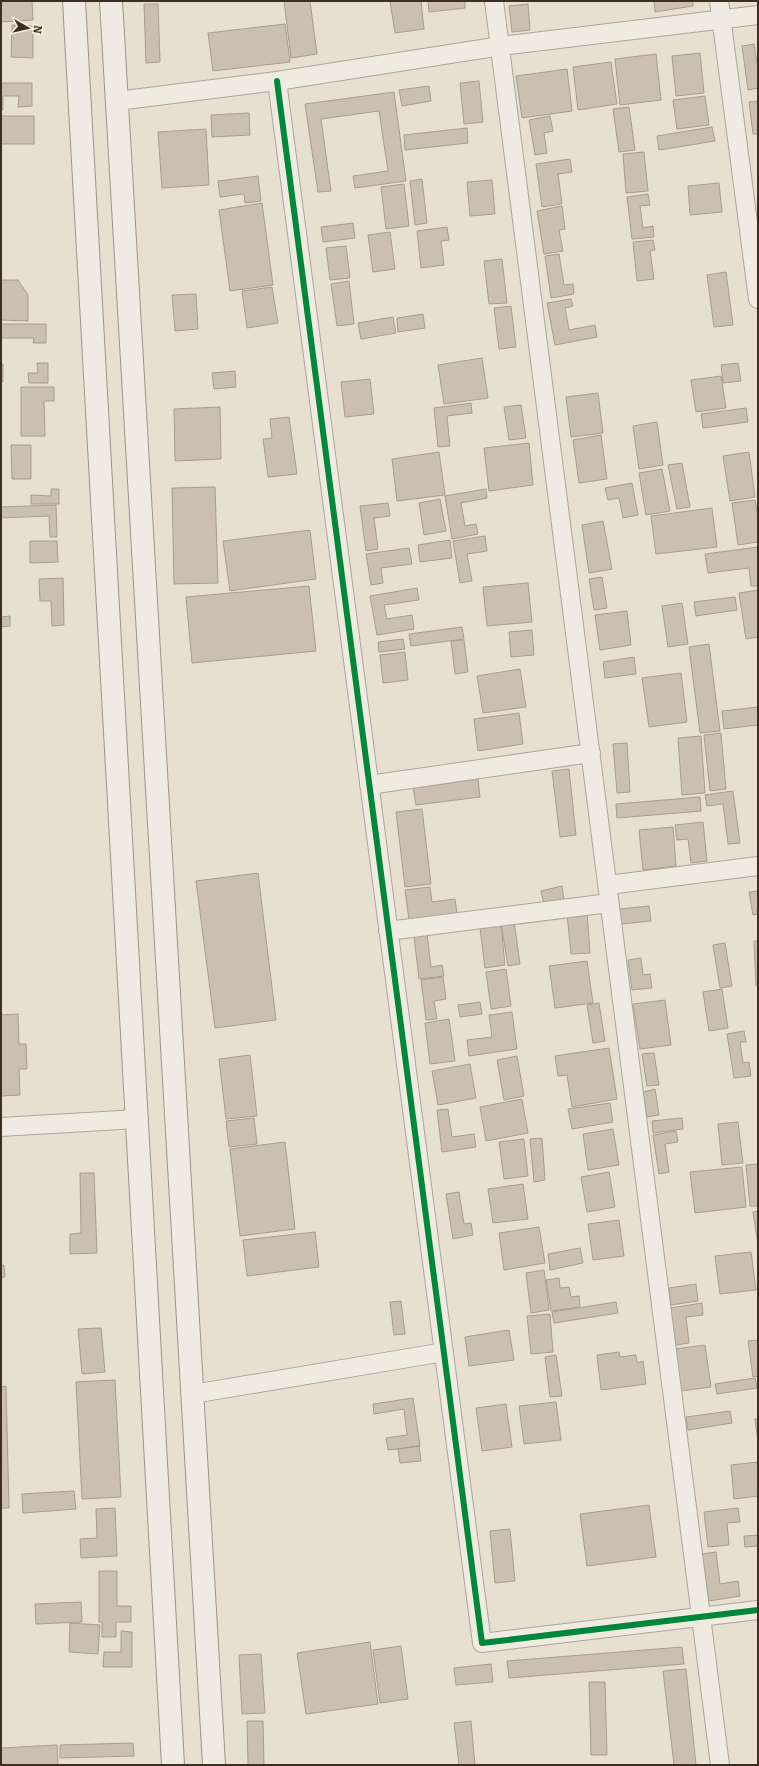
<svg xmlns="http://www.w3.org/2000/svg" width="759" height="1766" font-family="Bitter,serif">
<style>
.building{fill:#cbbfb2;stroke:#a89c90}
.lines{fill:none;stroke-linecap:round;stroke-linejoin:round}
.minor-casing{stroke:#ada599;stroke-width:20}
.secondary-casing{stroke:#9c958a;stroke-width:24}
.minor{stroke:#efebe3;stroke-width:18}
.secondary{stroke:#efebe3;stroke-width:22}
.cycleway-casing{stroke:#f7eed8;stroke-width:8}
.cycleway{stroke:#00873e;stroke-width:6}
</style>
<rect width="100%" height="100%" fill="#e7e0d1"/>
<path class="building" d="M1,1h31l1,19 -32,2z
M284,1h26l7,53 -26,4z
M390,1h31l3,28 -29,4z
M428,1h37v7l-36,4z
M654,1h39v5l-38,6z
M144,4h14l2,58 -14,1z
M528,4l2,26 -18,2 -3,-26z
M285,24l5,38 -77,9 -5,-38z
M12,25l21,1v32l-22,-1z
M754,44l3,19h1v25l-10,2 -6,-44z
M700,53l4,40 -28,3 -4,-40z
M656,54l5,46 -41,5 -5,-46z
M611,62l6,42 -39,6 -5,-43z
M567,69l5,42 -50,7 -6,-42z
M479,81l4,41 -19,2 -4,-41z
M1,83h31v23l-14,1 1,-11h-16v14h-2z
M429,86l2,15 -29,5 -3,-16z
M394,92l12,89 -51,7 -2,-12 35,-5 -9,-60 -58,8 10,72 -13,1 -13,-88z
M705,96l4,29 -32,4 -4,-29z
M758,101v33h-5l-4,-32z
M629,107l6,43 -16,2 -6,-43z
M249,113l1,22 -38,2 -1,-22z
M1,116h33v28h-33z
M550,116l3,15 -9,2 3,20 -12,2 -6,-35z
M712,127l3,14 -56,9 -2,-14z
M467,128l1,15 -63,7 -1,-15z
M206,129l3,56 -47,3 -4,-56z
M644,152l4,39 -22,2 -3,-39z
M570,159l2,13 -14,2 4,30 -20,3 -6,-43z
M258,176l3,25 -16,2 -1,-9 -24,3 -2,-16z
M422,179l5,44 -12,2 -5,-44z
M492,180l3,34 -25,2 -3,-34z
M719,183l3,29 -32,3 -2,-29z
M404,184l5,42 -23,3 -5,-42z
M648,194l2,11 -10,1 3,22 10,-2 1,11 -22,2 -5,-42z
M262,203l11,82 -43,6 -11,-81z
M562,206l3,23 -6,1 4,21 -19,3 -7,-43z
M353,223l2,15 -32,4 -2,-15z
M447,227l2,13 -8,1 3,24 -23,3 -4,-37z
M390,232l5,37 -22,3 -5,-37z
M653,240l2,10 -5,1 4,28 -17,2 -4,-39z
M346,246l4,32 -20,2 -4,-32z
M559,254l5,31 9,-1 1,10 -23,4 -6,-42z
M502,259l5,44 -18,1 -5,-43z
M726,272l7,53 -19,2 -7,-52z
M1,280h17l10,15v26l-27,-1z
M349,281l5,43 -17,2 -6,-42z
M272,287l6,36 -31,5 -5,-37z
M196,294l2,35 -23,2 -3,-36z
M571,299l2,7 -8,2 4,22 26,-5 2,12 -42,8 -8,-42z
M511,306l5,41 -17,2 -5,-41z
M423,314l2,14 -27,4 -1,-14z
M393,317l3,16 -35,6 -3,-16z
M1,324h45v19h-13l1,-5h-33z
M482,358l6,40 -44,6 -6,-39z
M37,363h11v20h-19l-1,-10h10z
M738,363l3,18 -18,2 -2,-18z
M1,364h2v18h-2z
M235,371l1,16 -22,2 -2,-16z
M721,376l5,32 -30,4 -5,-32z
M370,379l4,35 -29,3 -4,-35z
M21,387h33v14h-10l1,35h-24z
M598,393l5,40 -32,4 -5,-40z
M471,403l1,10 -25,3 3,30 -12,1 -4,-39z
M521,405l5,33 -17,2 -5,-33z
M220,407l1,52 -46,2 -1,-52z
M746,408l2,14 -45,6 -2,-14z
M289,417l8,57 -29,3 -5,-38 9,-1 -2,-19z
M657,422l6,43 -24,4 -6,-43z
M601,435l6,44 -28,4 -6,-43z
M529,443l4,42 -44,6 -5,-43z
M11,445h20v34h-19z
M439,452l6,43 -48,6 -5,-42z
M749,452l6,45 -25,4 -7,-45z
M682,463l8,44 -13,2 -9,-44z
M662,469l8,42 -24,4 -7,-42z
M632,483l6,32 -15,3 -4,-20 -11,2 -3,-12z
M215,487l3,96 -44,1 -2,-96z
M51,489h8v15h-28v-9l20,1z
M486,489l1,9 -26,5 4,23 11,-2 2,10 -26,5 -7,-43z
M440,499l6,32 -22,4 -5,-32z
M755,500l3,17v25l-20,3 -6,-42z
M388,503l2,13 -16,2 4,31 -12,2 -6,-45z
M56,505l1,32h-7l-1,-21 -48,2v-11z
M712,508l5,39 -61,7 -5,-38z
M603,521l9,48 -23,4 -7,-48z
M310,530l6,49 -86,12 -7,-50z
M485,536l2,15 -20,3 5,27 -12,2 -7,-42z
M450,540l2,18 -32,4 -2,-17z
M30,541h27l1,21 -28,1z
M758,547v39h-7l-2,-18 -41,5 -3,-19z
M409,548l3,16 -31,4 2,15 -12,2 -5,-31z
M602,577l5,31 -13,2 -5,-31z
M63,578l1,47 -12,1 -1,-25h-11l-1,-22z
M528,583l4,39 -45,4 -4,-39z
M309,586l7,65 -124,12 -6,-66z
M417,588l2,12 -35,5 3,14 25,-4 2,14 -37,6 -7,-39z
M758,590v47l-12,2 -7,-46z
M735,597l2,13 -41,6 -2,-14z
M682,603l6,41 -20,3 -6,-41z
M627,611l4,34 -31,5 -5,-35z
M10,616v10l-9,1v-10z
M462,627l2,12 -53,7 -2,-12z
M532,630l2,25 -23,2 -2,-25z
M403,639l2,10 -26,3 -1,-10z
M464,640l4,32 -13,2 -4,-33z
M709,644l11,87 -20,2 -11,-86z
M405,652l3,28 -25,3 -3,-28z
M634,657l2,17 -31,4 -2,-16z
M520,669l6,38 -43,6 -6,-37z
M681,673l6,49 -38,5 -7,-49z
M758,707v18l-34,4 -2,-18z
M519,713l4,31 -45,7 -4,-32z
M721,733l5,56 -16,2 -6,-56z
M701,736l4,57 -23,2 -4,-57z
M627,743l3,49 -13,1 -4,-49z
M569,769l7,66 -16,2 -8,-66z
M478,779l2,18 -64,8 -3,-17z
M733,791l7,52 -12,1 -5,-40 -16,2 -2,-11z
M700,797l1,14 -84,7 -1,-14z
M422,809l9,75 -26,3 -9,-75z
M703,822l4,39 -16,2 -3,-24 -11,1 -2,-15z
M673,827l3,39 -33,4 -4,-40z
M258,873l18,147 -61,8 -19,-147z
M562,886l2,14 -20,4 -3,-13z
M430,887l2,15 23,-3 2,15 -48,6 -4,-30z
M758,891v23l-5,1 -4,-23z
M649,906l2,15 -30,3 -1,-15z
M587,912l3,41 -19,1 -4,-40z
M514,921l6,43 -12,2 -7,-43z
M501,925l4,40 -20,3 -5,-40z
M427,934l4,33 11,-2 2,11 -25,3 -5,-43z
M754,941h4v44l-2,1z
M725,943l7,43 -12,2 -7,-43z
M641,958l2,17 7,-1 2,14 -20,2 -4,-30z
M587,961l6,42 -38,5 -6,-42z
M506,969l5,37 -20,3 -5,-37z
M443,977l3,22 -12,2 3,18 -11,1 -5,-40z
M722,989l6,39 -19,3 -6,-39z
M665,1000l6,45 -31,4 -7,-45z
M480,1002l2,12 -22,3 -2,-12z
M599,1003l6,38 -12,2 -6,-38z
M512,1012l5,37 -48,7 -2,-16 25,-3 -3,-22z
M18,1014l1,30h7l1,25h-8l1,26 -19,1v-81z
M449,1019l6,42 -25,3 -5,-41z
M744,1031l2,11h-6l3,21 6,-1 2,14 -17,2 -7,-44z
M609,1048l8,51 -45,8 -5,-32 -9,1 -3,-20z
M654,1053l5,32 -12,1 -5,-32z
M250,1055l7,61 -31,3 -7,-60z
M517,1056l7,40 -20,4 -7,-40z
M470,1064l6,34 -38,7 -6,-34z
M655,1089l4,26 -12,2 -4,-25z
M522,1099l6,34 -42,8 -6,-34z
M610,1103l3,19 -41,7 -4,-20z
M448,1109l4,28 22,-3 2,13 -34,5 -5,-42z
M254,1118l3,26 -28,3 -3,-26z
M682,1118l1,11 -30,4 -1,-12z
M738,1122l5,41 -21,2 -4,-41z
M613,1129l6,36 -31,5 -5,-36z
M676,1131l2,11 -13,2 4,28 -10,2 -6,-39z
M542,1138l3,42 -11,2 -4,-43z
M524,1139l4,37 -24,3 -5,-37z
M285,1142l10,87 -55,7 -10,-87z
M758,1164v42h-8l-4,-41z
M742,1167l4,40 -51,6 -5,-41z
M609,1172l6,35 -28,5 -6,-35z
M80,1173h14l3,80 -27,1v-20l11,-1z
M523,1184l5,35 -35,4 -5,-34z
M459,1192l5,32 7,-1 2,12 -20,4 -7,-45z
M758,1211v34l-5,-33z
M619,1220l5,36 -31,4 -5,-36z
M539,1227l6,36 -41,7 -5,-37z
M315,1232l4,35 -72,9 -4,-36z
M580,1248l3,15 -33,7 -2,-16z
M751,1252l5,38 -36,4 -5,-38z
M4,1265l1,12 -4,1v-12z
M544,1270l5,40 -18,3 -5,-40z
M559,1278l1,10 9,-1 2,10 8,-1 1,11 -29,4 -5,-31z
M696,1284l2,17 -27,4 -2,-17z
M401,1301l4,33 -11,1 -4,-33z
M616,1302l2,11 -64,10 -2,-11z
M702,1303l1,12 -17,2 3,26 -13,2 -6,-37z
M550,1314l3,38 -22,2 -4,-38z
M101,1328l4,44 -23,2 -4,-45z
M509,1330l5,30 -45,6 -4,-29z
M758,1340v36l-5,1 -5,-36z
M705,1345l6,42 -30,4 -6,-42z
M619,1352l1,5 16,-2 1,8 6,-2 3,23 -45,6 -4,-35z
M556,1355l6,41 -12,1 -5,-40z
M755,1378l2,10 -40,6 -2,-10z
M115,1380l6,117 -39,2 -6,-117z
M6,1386l3,122h-8v-121z
M413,1398l7,48 -32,4 -2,-12 21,-3 -3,-26 -30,5 -1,-10z
M556,1402l5,38 -37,4 -5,-38z
M506,1404l6,43 -30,4 -6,-43z
M730,1411l2,12 -44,7 -2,-13z
M755,1419h3v22z
M419,1446l2,15 -21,2 -2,-14z
M758,1462v34l-24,3 -3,-34z
M74,1491l2,18 -53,4 -1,-19z
M649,1505l7,52 -69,9 -7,-52z
M115,1508l2,48 -36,2 -1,-19 17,-1 -1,-29z
M738,1508l2,14 -13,1 2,22 -21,2 -4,-35z
M510,1529l5,52 -20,2 -5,-52z
M758,1535v11l-13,1 -1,-11z
M716,1552l4,32 18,-3 2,15 -31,5 -7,-47z
M99,1571h18v35h14v16h-15v15h-14v-15h-3z
M81,1602l1,20 -46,2 -1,-20z
M70,1623l30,2 -2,29 -29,-2z
M121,1631l11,1v35h-29l1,-15h17z
M370,1642l8,62 -72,10 -9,-61z
M401,1646l7,53 -28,4 -7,-53z
M682,1647l2,17 -175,14 -2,-17z
M261,1654l4,59 -23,1 -3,-59z
M491,1664l2,18 -37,3 -2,-17z
M686,1669l10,96h-22l-11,-94z
M589,1682h16l2,73h-16z
M247,1721h16l1,44h-16z
M471,1721l4,44h-16l-5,-42z
M133,1743l1,13 -74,2v-13z
M57,1745l1,20h-57v-17z"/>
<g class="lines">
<defs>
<path id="minor" d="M494,1l226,1764
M719,1l39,298
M277,81l205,1562 276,-33
M117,101l160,-20 224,-35 257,-31
M369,785l222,-32
M608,885l150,-19
M388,931l221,-28
M1,1127l136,-8
M193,1394l251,-42"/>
<path id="secondary" d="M74,1l99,1764
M111,1l103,1764"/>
</defs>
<use href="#minor" class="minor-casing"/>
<use href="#secondary" class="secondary-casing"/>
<use href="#minor" class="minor"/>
<use href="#secondary" class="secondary"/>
<defs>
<path id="cycleway" d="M277,81l205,1562 276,-33"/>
</defs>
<use href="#cycleway" class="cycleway-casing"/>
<use href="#cycleway" class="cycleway"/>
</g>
<rect width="759" height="1766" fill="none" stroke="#3d2e20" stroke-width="4"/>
<g transform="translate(28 28) rotate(98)" stroke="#f7eed8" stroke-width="3" paint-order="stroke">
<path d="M0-3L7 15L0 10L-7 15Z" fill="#3d2e20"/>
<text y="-6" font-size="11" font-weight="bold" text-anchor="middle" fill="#3d2e20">N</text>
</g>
</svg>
